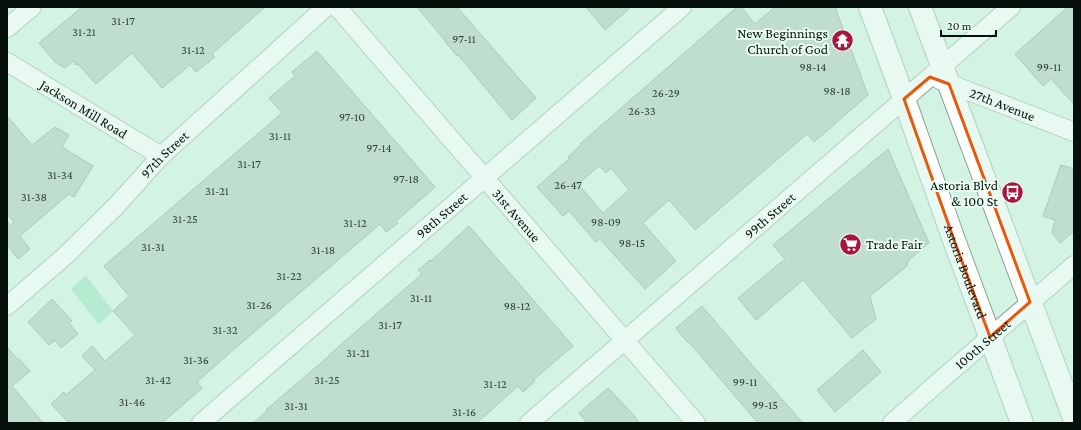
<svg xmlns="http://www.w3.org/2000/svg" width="1081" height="430" font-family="'Crimson Pro',serif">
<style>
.green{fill:#92deba}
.building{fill:#a6c4b5;stroke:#799587;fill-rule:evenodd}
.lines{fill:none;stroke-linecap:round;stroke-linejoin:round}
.street-casing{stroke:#88a596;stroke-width:20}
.primary-casing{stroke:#88a596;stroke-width:24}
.street{stroke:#fff;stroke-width:18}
.primary{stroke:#fff;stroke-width:22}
.marked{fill:none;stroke:#e8590c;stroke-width:3;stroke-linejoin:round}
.labels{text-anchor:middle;stroke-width:4;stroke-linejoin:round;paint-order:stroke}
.number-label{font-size:12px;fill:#2e3e36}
.poi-label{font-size:14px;fill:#06110b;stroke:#ebfef4;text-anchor:end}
.street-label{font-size:14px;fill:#06110b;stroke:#ebfef4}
</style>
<rect width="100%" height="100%" fill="#d4f4e3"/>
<path class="green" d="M86,275l27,36 -14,14 -28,-36z"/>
<path class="building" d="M82,7h183l-53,47 3,3 -19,15 -6,-7 -28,23 -30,-35 -36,31 -18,-20 -2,1 -3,-4 -8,7 -10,-6 -16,-19z
M417,7h40l79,91 -24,22 -43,-52 -11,-13 -1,1 -11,-13h1z
M586,7h45l-26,23z
M737,7h4l14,17 20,-17h60l33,88 -54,47 -7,-8 -112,96 -26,-30 -26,23 33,38 -31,28 -45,-50 -4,3 -27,-31 -6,5 -26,-29 33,-29 -2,-1 13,-12 -1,-1zM599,166l7,7 5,-5 18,22 -26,23 -25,-29z
M1068,7h6v97l-23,-25 -8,7 -28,-32z
M317,51l118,136 -39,34 2,2 -12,9 -6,-8 -148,127 -35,31 5,6 -40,35h-93l-18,-19 13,-12 2,3 29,-25 -13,-14 10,-10 13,15 30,-26 -22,-24 16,-15 -25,-30 178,-153 -13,-15 26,-22 -3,-4z
M7,116l25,29 23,-18 14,8 -7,12 31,19 -19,31 -5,-3 -49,42 10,13 -12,10 -10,-13 -1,2v-27l3,4 4,-3 -7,-8z
M888,149l41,94 -21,18 -1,5 -37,30 6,23 -24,19 -49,-58 -47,40 -18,-22 47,-39 -12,-14z
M1061,165l13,4v62l-14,12 -8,-10 3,-13 -12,-4z
M469,226l104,120 -40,34 2,1 -12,11 -5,-6 -41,37h-224l14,-12 -1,-1 63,-54v-1l93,-81 -4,-4 12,-10 1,1z
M52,299l20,22 -3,2 9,11 -17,14 -6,-8 -6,5 -21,-23z
M702,306l50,59 51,58h-45l-70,-82 -1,1 -11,-14z
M7,347l10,12 1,-1 12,13 -18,15 31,37h-36z
M863,350l18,22 -46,40 -18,-22z
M608,388l21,22 11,13h-53l-8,-10z"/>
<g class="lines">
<defs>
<g id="street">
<path id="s1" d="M337,7l359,416"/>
<path d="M7,28l25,-21"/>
<path id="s2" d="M7,62l154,94"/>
<path id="s3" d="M940,80l134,52"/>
<path id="s4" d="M7,306l58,-50 51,-50 45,-50 165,-149"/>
<path id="s5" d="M201,423l481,-416"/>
<path id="s6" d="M529,423l482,-416"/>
<path id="s7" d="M892,423l58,-51 124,-107"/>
</g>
<g id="primary">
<path id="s8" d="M870,7l34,92 50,141 68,183"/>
<path d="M920,7l154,411"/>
</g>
</defs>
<use href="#street" class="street-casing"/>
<use href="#primary" class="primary-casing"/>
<use href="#street" class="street"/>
<use href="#primary" class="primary"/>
</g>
<path d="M0 0H1081V430H0ZM930,77l19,7 81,218 -40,35 -36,-97 -50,-141z" fill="#d4f4e3" fill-opacity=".55" fill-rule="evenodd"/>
<path class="marked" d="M930,77l19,7 81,218 -40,35 -36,-97 -50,-141z"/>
<defs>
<symbol id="temple-disc" viewBox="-11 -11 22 22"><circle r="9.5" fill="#aa143f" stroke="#ebfef4"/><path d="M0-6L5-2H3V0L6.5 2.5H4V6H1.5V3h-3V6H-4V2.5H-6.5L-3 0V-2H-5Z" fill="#fff"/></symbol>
<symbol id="bus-disc" viewBox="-11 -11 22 22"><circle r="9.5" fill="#aa143f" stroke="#ebfef4"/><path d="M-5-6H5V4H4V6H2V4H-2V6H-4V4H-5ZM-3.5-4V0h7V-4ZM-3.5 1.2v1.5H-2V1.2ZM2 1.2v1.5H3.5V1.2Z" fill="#fff"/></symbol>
<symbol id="supermarket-disc" viewBox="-11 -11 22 22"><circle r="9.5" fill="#aa143f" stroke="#ebfef4"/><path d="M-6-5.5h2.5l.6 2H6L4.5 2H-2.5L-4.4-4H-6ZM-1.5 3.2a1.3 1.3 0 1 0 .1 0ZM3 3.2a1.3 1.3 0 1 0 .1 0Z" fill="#fff"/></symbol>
</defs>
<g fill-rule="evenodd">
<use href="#temple-disc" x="830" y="28" width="25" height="25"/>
<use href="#bus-disc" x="1000" y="180" width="25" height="25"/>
<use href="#supermarket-disc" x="838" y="232" width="25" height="25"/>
</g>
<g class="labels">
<g class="number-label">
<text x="123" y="25">31-17</text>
<text x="84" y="36">31-21</text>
<text x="464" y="43">97-11</text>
<text x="193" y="54">31-12</text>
<text x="813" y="71">98-14</text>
<text x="1049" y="71">99-11</text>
<text x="837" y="95">98-18</text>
<text x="666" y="97">26-29</text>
<text x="642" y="115">26-33</text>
<text x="352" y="121">97-10</text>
<text x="280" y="140">31-11</text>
<text x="379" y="152">97-14</text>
<text x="249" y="168">31-17</text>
<text x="60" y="179">31-34</text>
<text x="406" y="183">97-18</text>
<text x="568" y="189">26-47</text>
<text x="217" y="195">31-21</text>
<text x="34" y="201">31-38</text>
<text x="185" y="223">31-25</text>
<text x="606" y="226">98-09</text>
<text x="355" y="227">31-12</text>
<text x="632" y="247">98-15</text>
<text x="153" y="251">31-31</text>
<text x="323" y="254">31-18</text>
<text x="289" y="280">31-22</text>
<text x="421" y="302">31-11</text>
<text x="259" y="309">31-26</text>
<text x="517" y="310">98-12</text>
<text x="390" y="329">31-17</text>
<text x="225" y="334">31-32</text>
<text x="358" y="357">31-21</text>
<text x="196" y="364">31-36</text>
<text x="158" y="384">31-42</text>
<text x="327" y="384">31-25</text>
<text x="745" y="386">99-11</text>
<text x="495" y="388">31-12</text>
<text x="132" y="406">31-46</text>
<text x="765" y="409">99-15</text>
<text x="296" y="410">31-31</text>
<text x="464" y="416">31-16</text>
</g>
<g class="poi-label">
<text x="828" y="38">New Beginnings<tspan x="828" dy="16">Church of God</tspan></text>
<text x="998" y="190">Astoria Blvd<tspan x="998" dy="16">&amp; 100 St</tspan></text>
<text x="866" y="249" text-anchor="start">Trade Fair</text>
</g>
<g class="street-label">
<text dy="5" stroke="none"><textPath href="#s3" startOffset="67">27th Avenue</textPath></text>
<text dy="5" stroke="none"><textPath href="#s2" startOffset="90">Jackson Mill Road</textPath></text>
<text dy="5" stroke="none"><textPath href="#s4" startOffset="219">97th Street</textPath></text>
<text dy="5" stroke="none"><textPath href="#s5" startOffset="318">98th Street</textPath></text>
<text dy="5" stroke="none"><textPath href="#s1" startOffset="275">31st Avenue</textPath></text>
<text dy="5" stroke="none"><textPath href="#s6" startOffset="318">99th Street</textPath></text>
<text dy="5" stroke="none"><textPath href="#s8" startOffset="281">Astoria Boulevard</textPath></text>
<text dy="5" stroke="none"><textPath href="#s7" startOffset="120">100th Street</textPath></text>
</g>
</g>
<rect width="1081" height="430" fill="none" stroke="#06110b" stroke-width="16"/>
<path d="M941 30v6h55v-6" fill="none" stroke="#06110b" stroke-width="2"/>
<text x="947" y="30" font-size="12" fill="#06110b" stroke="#ebfef4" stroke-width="3" paint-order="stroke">20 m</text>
</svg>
